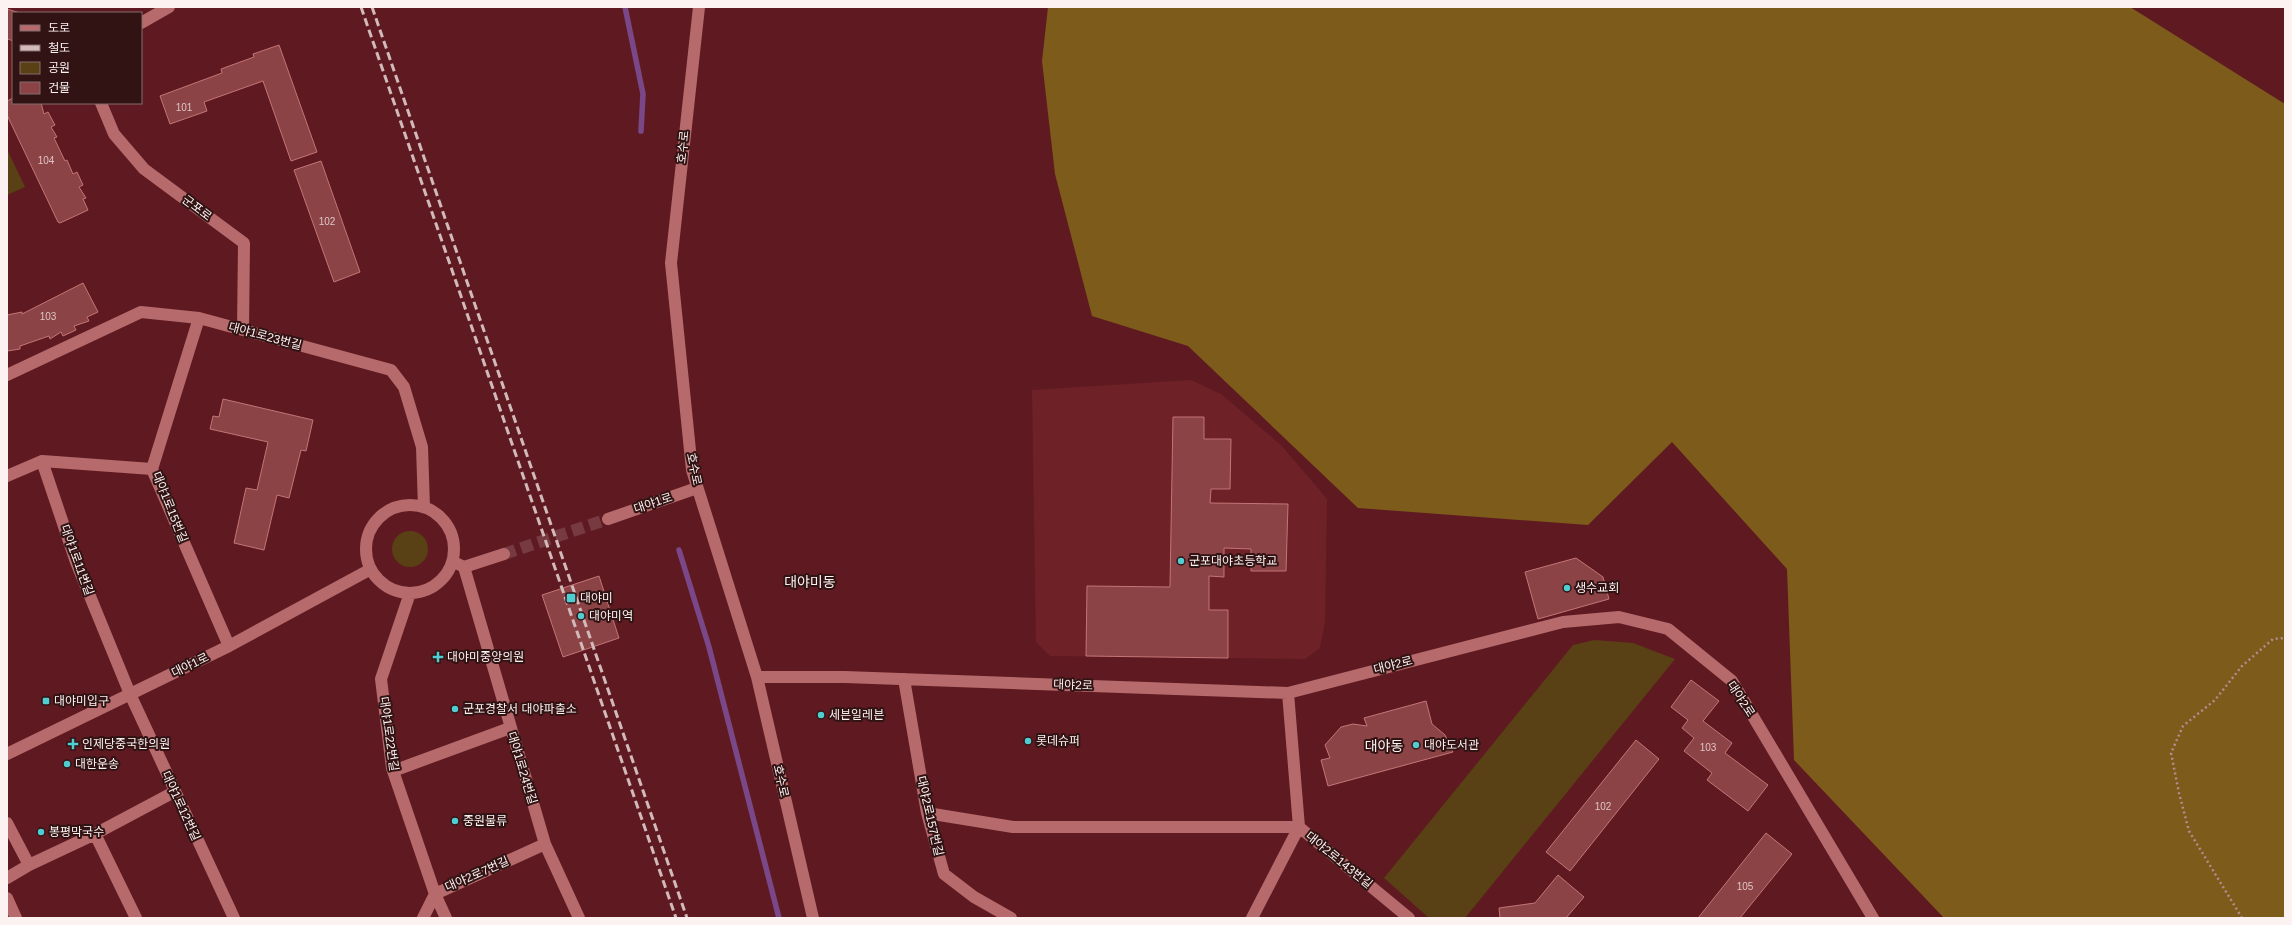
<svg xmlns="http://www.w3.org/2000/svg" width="2292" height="925" font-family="Arial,'Noto Sans KR',sans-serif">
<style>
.built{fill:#6f2128}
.green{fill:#594015}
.forest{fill:#7d5b1b}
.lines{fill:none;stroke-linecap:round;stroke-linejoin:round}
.stream{stroke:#7a4888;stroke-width:5.5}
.building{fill:#8c4346;stroke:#c47577}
.minor-tunnel{stroke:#763a40;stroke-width:12;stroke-dasharray:12 6;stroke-linecap:butt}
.path{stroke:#b28c8f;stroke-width:2.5;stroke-dasharray:2 3;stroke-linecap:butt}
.minor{stroke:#b76a6c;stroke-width:12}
.rail{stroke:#d2b9ba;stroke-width:3;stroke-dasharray:8 4;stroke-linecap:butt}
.poi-dot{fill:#51ccd1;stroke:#311314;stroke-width:1.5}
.labels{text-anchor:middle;stroke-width:4;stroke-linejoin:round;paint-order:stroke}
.number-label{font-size:10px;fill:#dfc6c6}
.street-label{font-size:12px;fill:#fbf2f1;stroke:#311314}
.poi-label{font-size:12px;fill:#fbf2f1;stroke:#311314;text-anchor:start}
.quarter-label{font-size:14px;fill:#fbf2f1;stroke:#311314}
</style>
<rect width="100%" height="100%" fill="#5f1a21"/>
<path class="built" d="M1191,380l30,14 60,51 46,54 -2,123 -5,26 -15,11 -255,-3 -14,-14 -4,-252z"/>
<path class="green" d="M7,149l18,38 -18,8z
M392 549a18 18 0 1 1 36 0a18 18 0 1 1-36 0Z
M1594,640l39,3 42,16 -210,259h-36l-45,-40 189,-233z"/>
<path class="forest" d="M1048,7h1082l155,97v814h-341l-150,-158 -7,-191 -115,-127 -84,83 -230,-17 -170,-162 -96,-30 -37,-142 -13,-113z"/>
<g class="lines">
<path class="stream" d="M625,7l18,87 -2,37
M679,550l30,97 70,271"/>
</g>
<path class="building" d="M7,9l13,4h-7v28l-5,-2 -1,1z
M279,45l38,107 -26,9 -28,-80 -59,21 3,9 -37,13 -10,-28 62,-23 -1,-4 33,-12 -1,-3z
M13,98v5h28l3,11 4,-2 7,13 -4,2 6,10 -3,1 11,23 2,-1 6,14 4,-2 6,13 -4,2 7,11 -3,1 5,11 -28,13 -2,-1 -51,-107v-14z
M321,161l39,111 -26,10 -40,-112z
M83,283l15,29 -11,5 2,4 -15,5 2,4 -13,6 -2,-4 -11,7 -1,-3 -29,10v3l-13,2v-36l15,-3v2z
M223,399l90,21 -7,31 -5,-1 -12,48 -12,-3 -13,55 -30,-7 12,-55 11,2 11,-48 -58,-13 3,-13 6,1z
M1173,417h31v22h27l-1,50h-19l-1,14 78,1 -2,67h-35v-22l-27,-1v29l-15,-1v34h19v48l-142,-2 1,-70 83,1z
M1576,558l27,19 6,22 -71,20 -13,-47z
M599,576l20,62 -56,19 -21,-62z
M1691,680l28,21 -16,20 29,22 -7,10 43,32 -20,26 -41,-31 5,-7 -28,-22 10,-13 -12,-10 6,-8 -17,-13z
M1426,701l6,23 13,11 8,17 -125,34 -7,-26 9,-2 -5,-13 16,-18 12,-3 14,2 -3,-8z
M1636,740l23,19 -89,112 -24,-19z
M1766,833l26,21 -52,64h-42z
M1558,875l26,22 -18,21h-66l-1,-10 36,-5z"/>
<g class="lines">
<path class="minor-tunnel" d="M504,554l104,-35"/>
<path class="path" d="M2242,918l-53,-87 -10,-38 -8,-40 12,-27 32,-26 27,-34 31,-27 12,-1"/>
<path class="minor" d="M699,7l-28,256 21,207 65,207 56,241
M141,23l28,-16
M101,103l13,31 30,35 100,74 -1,87
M199,318l-47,151 77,177
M7,375l134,-63 58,6 192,52 13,17 18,60 2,60
M42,461l110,8
M7,476l35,-15 34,101 54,132 104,224
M366 549a44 44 0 1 1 88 0a44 44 0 1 1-88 0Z
M608,519l89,-31
M456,563l8,4 40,-13
M464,567l81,277 34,74
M410,593l-29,86 11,89 43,126 11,24
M757,677h88l443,16 275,-71 56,-5 49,12 64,52 141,237
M904,679l23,134 17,61 30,23 37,21
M1288,693l11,134 110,91
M7,754l222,-108 142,-77
M393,771l117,-43
M927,813l86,14h286l-47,91
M7,823l22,42 -22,13
M29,865l66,-31
M7,898l9,20
M136,918l-41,-84 79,-42
M423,918l12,-24 110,-50"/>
<path class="rail" d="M361,7l315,911
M372,7l315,911"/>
</g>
<g class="poi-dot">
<circle cx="1181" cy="561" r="4"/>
<circle cx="1567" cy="588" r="4"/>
<rect x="566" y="593" width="10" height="10" rx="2"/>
<circle cx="581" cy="616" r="4"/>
<path d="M436 651h4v4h4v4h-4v4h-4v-4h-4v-4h4z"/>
<rect x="42" y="697" width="8" height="8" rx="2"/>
<circle cx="455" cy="709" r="4"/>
<circle cx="821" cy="715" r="4"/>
<circle cx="1028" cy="741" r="4"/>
<path d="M71 738h4v4h4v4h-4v4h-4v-4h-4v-4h4z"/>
<circle cx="1416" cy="745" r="4"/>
<circle cx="67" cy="764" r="4"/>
<circle cx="455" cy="821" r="4"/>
<circle cx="41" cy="832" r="4"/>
</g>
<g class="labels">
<g class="number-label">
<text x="184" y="111">101</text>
<text x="46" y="164">104</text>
<text x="327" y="225">102</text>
<text x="48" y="320">103</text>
<text x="1708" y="751">103</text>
<text x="1603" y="810">102</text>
<text x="1745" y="890">105</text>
</g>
<g class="street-label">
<text transform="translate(683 147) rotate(-84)" y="4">호수로</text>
<text transform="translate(197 208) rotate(37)" y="4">군포로</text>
<text transform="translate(265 336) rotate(15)" y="4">대야1로23번길</text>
<text transform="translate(694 469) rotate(78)" y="4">호수로</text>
<text transform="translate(653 503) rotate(-19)" y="4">대야1로</text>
<text transform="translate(170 507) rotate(68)" y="4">대야1로15번길</text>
<text transform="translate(77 560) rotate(70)" y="4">대야1로11번길</text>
<text transform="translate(190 665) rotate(-26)" y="4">대야1로</text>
<text transform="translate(1393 665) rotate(-14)" y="4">대야2로</text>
<text transform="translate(1073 685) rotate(2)" y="4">대야2로</text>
<text transform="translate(1741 699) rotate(57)" y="4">대야2로</text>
<text transform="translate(389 734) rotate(82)" y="4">대야1로22번길</text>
<text transform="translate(522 768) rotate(73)" y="4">대야1로24번길</text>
<text transform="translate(781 781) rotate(77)" y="4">호수로</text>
<text transform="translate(181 806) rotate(65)" y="4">대야1로12번길</text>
<text transform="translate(930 816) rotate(77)" y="4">대야2로157번길</text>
<text transform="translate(1339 860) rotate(39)" y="4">대야2로143번길</text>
<text transform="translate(477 874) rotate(-24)" y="4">대야2로7번길</text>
</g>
<g class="poi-label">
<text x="1189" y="565">군포대야초등학교</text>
<text x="1575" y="592">생수교회</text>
<text x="580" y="602">대야미</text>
<text x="589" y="620">대야미역</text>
<text x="447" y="661">대야미중앙의원</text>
<text x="54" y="705">대야미입구</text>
<text x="463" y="713">군포경찰서 대야파출소</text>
<text x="829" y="719">세븐일레븐</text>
<text x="1036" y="745">롯데슈퍼</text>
<text x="82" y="748">인제당중국한의원</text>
<text x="1424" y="749">대야도서관</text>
<text x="75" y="768">대한운송</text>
<text x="463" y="825">중원물류</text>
<text x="49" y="836">봉평막국수</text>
</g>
<g class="quarter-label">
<text x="810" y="587">대야미동</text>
<text x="1384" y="751">대야동</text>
</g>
</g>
<rect width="2292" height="925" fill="none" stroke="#fbf2f1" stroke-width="16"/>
<rect x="12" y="12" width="130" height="92" fill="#311314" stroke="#826c6c"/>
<rect x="20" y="25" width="20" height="6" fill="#b76a6c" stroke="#826c6c"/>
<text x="48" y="32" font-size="12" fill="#fbf2f1">도로</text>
<rect x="20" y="45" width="20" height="6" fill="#d2b9ba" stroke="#826c6c"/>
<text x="48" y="52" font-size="12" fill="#fbf2f1">철도</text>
<rect x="20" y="62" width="20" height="12" fill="#594015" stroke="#826c6c"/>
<text x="48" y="72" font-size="12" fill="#fbf2f1">공원</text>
<rect x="20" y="82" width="20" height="12" fill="#8c4346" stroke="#826c6c"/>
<text x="48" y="92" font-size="12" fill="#fbf2f1">건물</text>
</svg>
